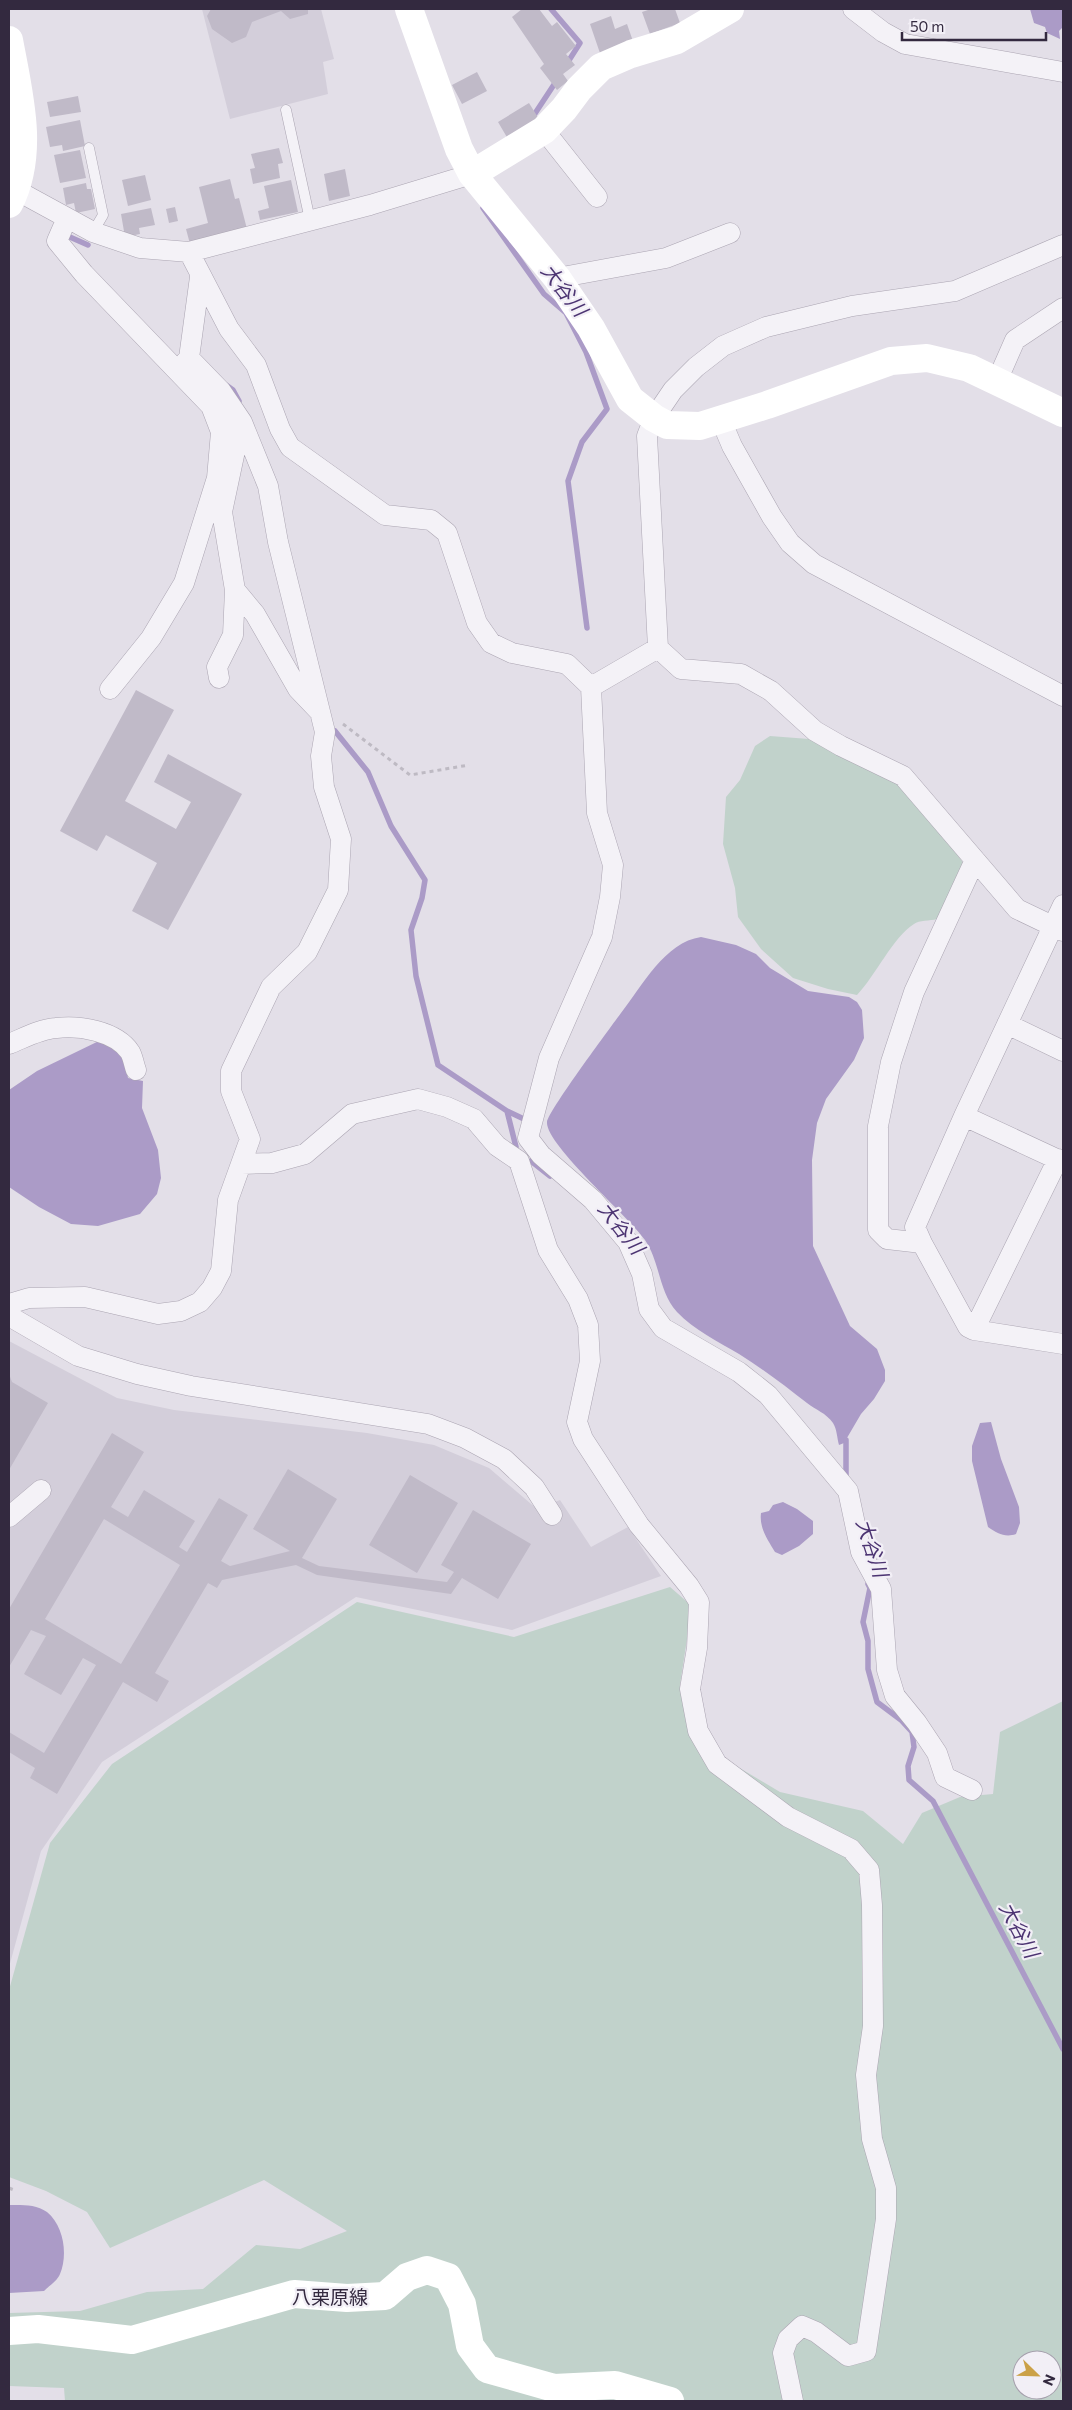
<svg xmlns="http://www.w3.org/2000/svg" width="1072" height="2410" font-family="Commissioner,'Noto Sans JP',sans-serif">
<style>
.built{fill:#d3ceda}
.green{fill:#c1d2cb;fill-rule:evenodd}
.water{fill:#ab9bc7}
.lines{fill:none;stroke-linecap:round;stroke-linejoin:round}
.stream{stroke:#ab9bc7;stroke-width:5.5}
.building{fill:#c0bac8;fill-rule:evenodd}
.lane-casing{stroke:#aba5b2;stroke-width:11}
.street-casing{stroke:#aba5b2;stroke-width:21}
.path{stroke:#bebac3;stroke-width:3;stroke-dasharray:4 4;stroke-linecap:butt}
.lane{stroke:#f4f2f7;stroke-width:10}
.street{stroke:#f4f2f7;stroke-width:20}
.secondary{stroke:#fff;stroke-width:28}
.labels{text-anchor:middle;stroke-width:4.5;stroke-linejoin:round;paint-order:stroke}
.street-label{font-size:19px;fill:#33293f;stroke:#f2eff6}
.water-label{font-size:20px;font-style:italic;fill:#4c3472;stroke:#f2eff6}
</style>
<rect width="100%" height="100%" fill="#e3dfe8"/>
<path class="built" d="M202,9h119l13,50 -11,3 5,32 -98,25z
M9,1341l108,57 57,12 193,23 67,12 55,23 48,41 23,-9 31,47 37,-20 33,49 -149,54 -156,-33 -254,165 -61,89 -32,116z"/>
<path class="green" d="M770,736l39,3 29,12 60,32 33,35 33,46 -27,55c-7,2 -18,1 -23,5 -21,13 -38,51 -57,71l-29,-6 -35,-11 -32,-29 -23,-32 -3,-29 -12,-44 3,-47 14,-17 15,-34z
M670,1587l22,19 -12,79 16,57 84,50 83,19 40,33 19,-31 38,-16 33,-3 7,-62 63,-31v700h-998l-1,-13 -55,-2v-73l71,-2 67,-19 56,-3 53,-44 44,4 47,-18 -83,-51 -154,68 -23,-36 -41,-21 -37,-14v-187l41,-147 62,-79 245,-162 157,35zM1022,2360h30v30h-30z"/>
<path class="water" d="M1030,9h33v18l-4,4 1,8 -13,-6 -2,-6 -11,-4z
M701,937l35,8 20,9 14,14 38,23 41,6 8,5 5,8 2,28 -10,22 -28,39 -9,24 -5,37 1,86 37,80 27,23 8,21v11l-11,18 -13,15 -17,29 -5,2c-2,-7 -2,-16 -6,-22 -7,-10 -17,-13 -26,-20 -22,-17 -44,-34 -68,-49 -20,-12 -45,-24 -62,-42 -18,-19 -17,-50 -32,-72 -16,-23 -100,-96 -98,-118 2,-12 63,-94 74,-109 21,-27 44,-71 80,-76z
M103,1039l21,15 4,24 15,3 -1,27 16,42 3,28 -4,16 -17,20 -42,12 -27,-2 -32,-17 -30,-20v-97l28,-19z
M991,1422l10,37 18,48 1,16 -4,11c-11,4 -19,-1 -28,-7l-16,-66v-15l8,-23z
M783,1502l14,7 16,12v13l-14,12 -17,9 -7,-3c-7,-12 -16,-24 -14,-39l8,-2 4,-6z
M9,2205c12,0 27,-1 38,7 17,14 21,43 13,62 -2,6 -11,12 -16,17l-35,2z"/>
<g class="lines">
<path class="stream" d="M551,9l29,34 -14,22
M532,118l25,-38
M483,208l61,86 22,19 20,39 21,57 -25,33 -14,39 19,147
M63,234l25,11
M226,385l7,5 6,11
M335,731l33,41 23,54 34,54 -3,18 -11,32 5,46 22,89 69,46 9,36
M507,1111l19,9
M531,1161l19,15
M846,1479v-39
M868,1584l2,4 -7,34 5,19v28l9,33 24,18 11,12 2,15 -6,19 1,14 24,21 130,248"/>
</g>
<path class="building" d="M211,9h97v5l-18,5 -9,-8 -29,11 -6,15 -14,6 -20,-14 -5,-13z
M522,9h17l13,17 5,-4 19,24 -10,8 9,11 -12,9 5,7 -11,9 -17,-22 4,-4 -32,-47z
M651,9h24l5,14 -30,11 -8,-22z
M611,16l4,13 12,-5 8,23 -33,12 -12,-35z
M477,72l10,19 -25,13 -10,-19z
M78,96l3,16 -31,5 -3,-15z
M529,103l10,16 -31,20 -10,-17z
M80,120l5,26 -22,5 -1,-6 -12,2 -4,-20z
M279,148l4,15 -5,1 2,14 -27,6 -3,-15 5,-1 -4,-14z
M80,150l6,28 -26,5 -6,-28z
M345,169l5,27 -21,5 -5,-27z
M145,175l6,25 -23,6 -6,-26z
M230,179l5,20 4,-1 8,31 -57,15 -4,-15 22,-6 -9,-36z
M291,180l7,32 -38,8 -2,-9 11,-3 -5,-22z
M86,183l1,6h4l4,20 -19,4 -2,-10 -8,2 -3,-17z
M175,207l3,14 -9,2 -3,-14z
M151,208l4,17 -16,3 1,6 -15,3 -4,-23z
M136,690l38,20 -49,91 51,28 15,-27 -37,-20 14,-28 74,40 -74,136 -36,-19 25,-48 -51,-28 -9,16 -37,-20z
M9,1374l3,8 36,21 -39,67z
M112,1433l32,19 -33,55 17,10 16,-27 51,31 -16,26 8,5 32,-54 29,17 -27,46 9,5 60,-15 -37,-22 35,-60 49,30 -35,59 17,8 128,16 7,-10 -13,-7 32,-55 58,34 -33,55 -36,-21 -11,16 -134,-19 -21,-10 -74,15 -5,8 -9,-5 -53,90 14,8 -12,21 -34,-20 -66,112 -27,-16 5,-10 -26,-16v-20l35,21 52,-88 -13,-7 -22,37 -37,-21 22,-38 -15,-6 -22,37v-58zM104,1519l76,46 -59,99 -76,-45z
M410,1475l48,28 -41,70 -48,-28z"/>
<g class="lines">
<defs>
<path id="lane" d="M286,110l24,110
M89,148l14,67 -10,17"/>
<path id="street" d="M853,9l30,23 22,12 158,28
M544,130l53,67
M16,190l77,42 47,16 49,4 181,-47 102,-31
M67,218l-10,23 27,33 127,132 10,26 -4,46 -33,105 -33,55 -41,51
M1063,245l-108,46 -103,15 -86,21 -43,19 -27,21 -23,23 -19,28 -7,18 11,212 23,21 60,5 30,17 44,40 26,15 62,30 114,133 46,22
M189,252l40,77 27,36 24,64 10,18 95,68 46,5 16,13 30,90 14,20 21,10 55,11 24,23
M557,278l109,-20 64,-25
M180,368l9,-10 11,-81
M997,381l18,-41 48,-32
M721,420l11,26 40,71 18,26 24,21 249,132
M235,590l20,24 43,75 21,22
M658,648l-67,39 6,126 16,52 -3,32 -8,40 -53,121 -21,80 13,17 52,45 35,42 14,32 7,35 14,19 76,44 29,23 80,96 13,61 20,37 6,81 8,26 22,27 20,30 8,24 27,13
M219,678l-2,-11 16,-32 2,-45 -13,-78 14,-66 -2,-27
M1063,905l-99,211 99,46
M1007,1024l56,27
M9,1044c15,-6 31,-15 47,-16 23,-3 60,3 74,24 3,5 4,13 6,18
M964,1116l-49,111 7,16 46,84 6,3 89,14
M242,1164l30,-1 33,-9 47,-40 66,-15 29,8 27,12 23,27 22,15 29,89 30,49 10,26 2,36 -13,61 6,17 56,86 50,61 10,16 -2,46 -7,41 8,42 19,33 71,53 63,32 18,21 3,35 1,121 -7,49 6,64 14,49v31l-20,132 -18,5 -32,-24 -14,-6 -14,13 -5,14 10,48
M922,1243l-35,-4 -9,-9v-104l13,-64 23,-70 61,-132
M9,1304l20,-6 56,-1 73,17 23,-3 19,-9 12,-14 9,-17 7,-71 22,-61 -19,-48v-20l40,-84 36,-35 31,-62 3,-51 -17,-52 -3,-31 4,-24 -47,-190 -10,-56 -26,-64 -21,-31 -32,-33
M9,1316l69,40 59,18 54,12 237,38 37,14 39,21 30,28 18,28
M974,1330l84,-171
M9,1517l32,-27"/>
</defs>
<use href="#lane" class="lane-casing"/>
<use href="#street" class="street-casing"/>
<path class="path" d="M343,724l67,51 59,-10
M9,2188l5,2"/>
<use href="#lane" class="lane"/>
<use href="#street" class="street"/>
<path class="secondary" d="M409,9l50,140 13,25 85,104 34,50 39,71 24,19 13,7 33,1 67,-21 124,-44 36,-3 42,10 94,45
M9,40c10,54 26,113 0,164
M472,174l72,-44 20,-21 15,-20 22,-22 30,-13 46,-14 53,-31
M9,2331l29,-2 94,11 162,-46 53,4 38,-2 22,-19 20,-7 21,7 14,27 8,42 17,23 67,19 61,-3 55,16"/>
</g>
<g class="labels">
<g class="street-label">
<text x="330" y="2304">八栗原線</text>
</g>
<g class="water-label">
<text transform="translate(564 290) rotate(52)" y="7">大谷川</text>
<text transform="translate(621 1228) rotate(52)" y="7">大谷川</text>
<text transform="translate(872 1548) rotate(72)" y="7">大谷川</text>
<text transform="translate(1019 1930) rotate(62)" y="7">大谷川</text>
</g>
</g>
<rect width="1072" height="2410" fill="none" stroke="#33293f" stroke-width="20"/>
<g transform="translate(1037 2375) rotate(113)"><circle r="24" fill="#f2eff6" stroke="#a6a0ad"/>
<path d="M0-4L9 19L0 12L-9 19Z" fill="#cba147"/>
<text y="-8" font-size="14" font-weight="bold" text-anchor="middle" fill="#33293f">N</text>
</g>
<path d="M902 32v8h144v-8" fill="none" stroke="#33293f" stroke-width="2.5"/>
<text x="910" y="32" font-size="15" fill="#33293f" stroke="#f2eff6" stroke-width="4" paint-order="stroke">50 m</text>
</svg>
